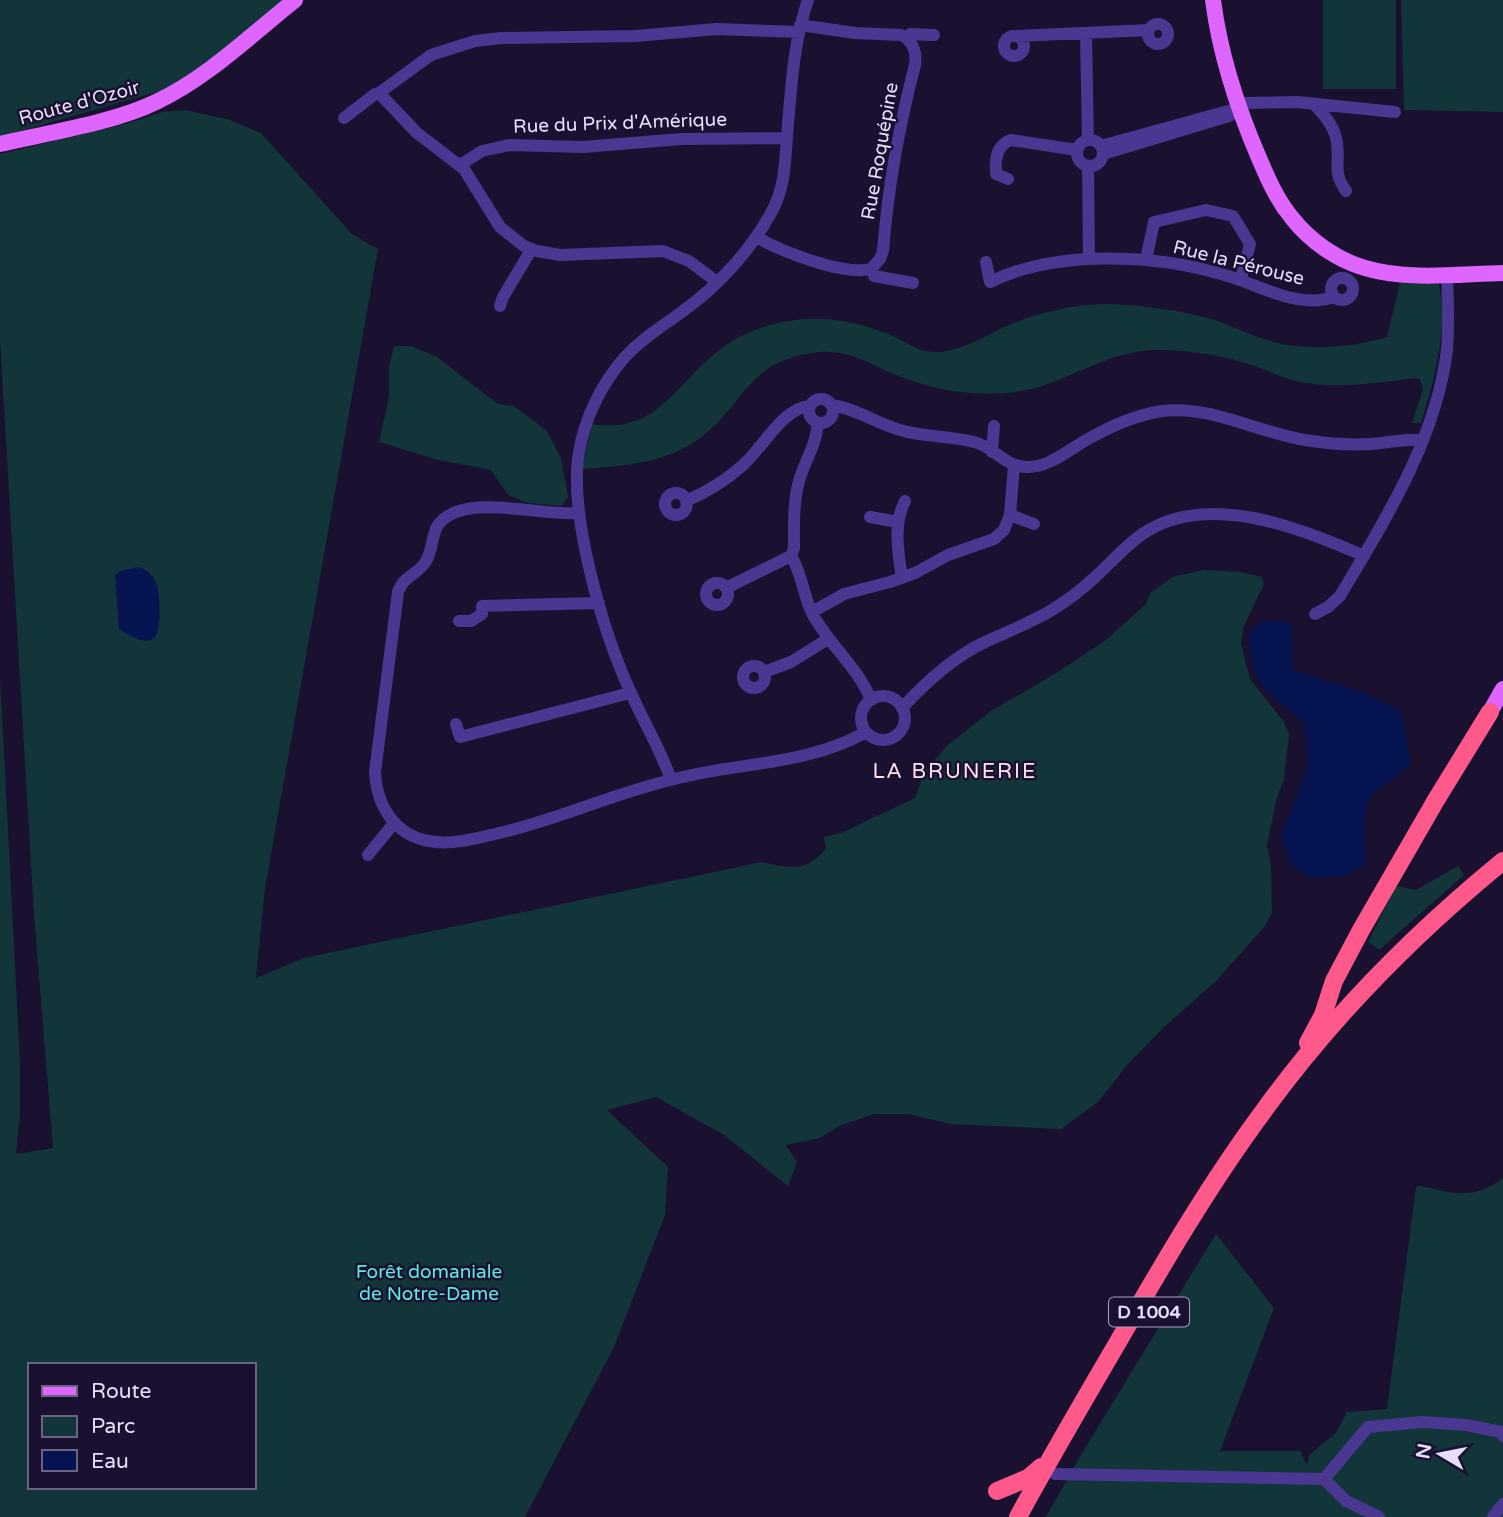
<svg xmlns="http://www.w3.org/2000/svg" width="1503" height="1517" font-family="'Varela Round',sans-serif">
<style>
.green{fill:#12353a;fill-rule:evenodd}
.water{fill:#061552}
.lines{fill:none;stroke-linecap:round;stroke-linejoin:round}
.minor{stroke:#4a3792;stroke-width:12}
.major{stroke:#df65ff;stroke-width:16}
.highway{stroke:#ff598c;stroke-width:18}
.labels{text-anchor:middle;stroke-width:5;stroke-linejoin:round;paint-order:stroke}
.shield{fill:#1a102f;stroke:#aaa0c1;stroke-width:2}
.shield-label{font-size:18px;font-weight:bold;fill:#e7deff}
.street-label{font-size:19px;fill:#e7deff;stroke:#1a102f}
.park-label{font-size:19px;fill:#5debe0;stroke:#1a102f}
.neighbourhood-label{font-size:21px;letter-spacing:2px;fill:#ffe0ee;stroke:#1a102f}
</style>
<rect width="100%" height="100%" fill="#1a102f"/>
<path class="green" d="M0,0h295l-107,83 -188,54z
M1323,0h73v89h-73z
M1401,0h102v112l-99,-2z
M186,110l44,10 31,13 91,101 26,15 -113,639 -9,90 48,-20 458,-96c27,6 45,11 64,-14l-2,-11 17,-4 74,-35 10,-27 23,-26 43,-34 67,-39 48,-32 40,-36 4,-11 23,-16 30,-7 38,2 21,5 2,7 -21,44 -2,16 9,35 34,43 5,12 -5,46 -7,17 -10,48 4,22 1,45 -7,14 -49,55 -54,48 -34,35 -30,38 -37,27 -111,-5 -41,-10h-35l-35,12 -19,12 -34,7 11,17 -9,24 -64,-51 -68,-38 -49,13 61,57 -3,48 -51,132 -89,170h-525v-841l20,386v52l-4,40 37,-6 -19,-233 -34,-575v-186l129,-31 33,-11zM30,1365h224v122h-224z
M1400,283l39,1c9,47 -4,94 -18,139h-9l11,-34 -3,-10 -4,-1c-39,5 -77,11 -116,4 -19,-4 -37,-14 -55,-19 -29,-9 -59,-13 -89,-13 -39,0 -76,23 -111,35 -24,8 -49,10 -74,8 -24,-1 -49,-8 -72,-17 -26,-10 -49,-27 -80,-24 -77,9 -72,55 -125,90 -34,22 -73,24 -112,27l10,-45c66,11 84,-42 130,-76 24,-18 54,-27 84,-29 30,-2 59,5 87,17 12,6 24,14 39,16 29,2 58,-20 84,-30 29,-11 61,-18 93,-18 31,1 68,6 99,14 27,8 52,23 80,27 32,5 69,1 99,-8z
M394,346h17l26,11 61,47 16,2 33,25 14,27 7,39 -7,9 -33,-3 -20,-8 -17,-25 -52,-10 -60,-18 10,-45v-30z
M1458,866l6,9 -85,75 -11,-8 28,-56 20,4z
M1503,1178v339h-457l36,-64 134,-219 58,74 -54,143h80l7,14 2,-10 27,-22 11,-21 40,-3 29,-222 4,-1c34,7 53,15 83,-8z"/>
<path class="water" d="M138,567c9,2 15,8 19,18 3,9 5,47 -3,53 -10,8 -27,-4 -35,-9l-4,-54 6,-4z
M1262,621l29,1 2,48 70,22 38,19 9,51c-12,17 -17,17 -33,28 -18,12 -11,54 -11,74l-21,12 -36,2 -19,-15 -9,-28 27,-68 -4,-44c-39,-34 -52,-35 -55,-90z"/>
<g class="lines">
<path class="minor" d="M808,0c-15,43 -17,91 -21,136 -2,28 -2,52 -16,77 -21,38 -53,73 -88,98 -20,15 -41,27 -58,46 -23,26 -40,60 -46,95 -11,63 25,183 52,241 13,30 30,57 40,87 64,-18 136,-14 195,-48
M1148 34a10 10 0 1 1 20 0a10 10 0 1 1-20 0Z
M1086,33l2,107
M1017,36l132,-6
M1004 46a10 10 0 1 1 20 0a10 10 0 1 1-20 0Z
M907,38l3,-4 24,1
M1315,105c10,11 20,22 22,38 3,22 -5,28 9,48
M1239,108l4,-5 54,-1 98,10
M344,118l31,-24 4,-1
M1077 153a13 13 0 1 1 26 0a13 13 0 1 1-26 0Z
M1101,146l138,-38 -10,8 -126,38
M460,165l22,-14 27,-6 74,2 99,-8 105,-1
M1088,166l1,93
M1008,179l-12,-5c-1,-14 0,-29 15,-34l66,10
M756,237c25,14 87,39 115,32l9,-10 3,-8c5,-64 16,-125 32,-186 2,-12 -2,-25 -14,-30l-46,-2 -55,-8
M1146,260l8,-38 52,-12 27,6 17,28 -9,35
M986,262l4,20c65,-32 163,-28 231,-8 36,9 75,36 113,23
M871,269l3,7 39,7
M1331 289a11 11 0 1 1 22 0a11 11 0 1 1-22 0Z
M717,282l-28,-21 -26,-10 -103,4 -23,-4 -13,-5 -24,-19 -36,-58 -47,-36 -38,-40 52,-38 44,-14 26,-3 134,-2 82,-7 82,3
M500,306l3,-9 28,-47
M809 411a12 12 0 1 1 24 0a12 12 0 1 1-24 0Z
M831,405c24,3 45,18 69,25 24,7 50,6 74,12 19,4 30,24 52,25 23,1 42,-17 62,-28 23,-13 47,-24 74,-28 52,-6 99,24 150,30 19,3 39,4 59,3 18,-1 34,-6 52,-4
M818,423c-2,23 -13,37 -19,58 -6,22 -5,44 -5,67l-3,8c11,17 12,39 21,57 16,31 46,54 59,87
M992,452l2,-26
M665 504a11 11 0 1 1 22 0a11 11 0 1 1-22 0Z
M686,501c21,-9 39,-20 56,-35 21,-18 40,-58 68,-60
M579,513c-36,4 -116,-22 -141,12 -7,11 -5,25 -12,36 -7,13 -23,15 -28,31l-23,180c2,37 23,67 61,70 20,2 40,-4 59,-8 60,-13 116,-40 176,-54
M1010,515l24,9
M870,517l28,5
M902,578c-4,-25 -9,-54 3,-77
M706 594a11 11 0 1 1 22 0a11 11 0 1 1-22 0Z
M726,588l65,-32
M812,612l32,-18 46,-12 25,-9 33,-18 46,-16 10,-9 6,-15 4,-50
M1315,614l13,-7 12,-11c45,-76 96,-156 107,-246 2,-25 1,-51 0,-76
M459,621h12l11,-7v-8l117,-3
M743 677a11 11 0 1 1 22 0a11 11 0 1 1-22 0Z
M764,672l27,-10 37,-23
M861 718a22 22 0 1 1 44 0a22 22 0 1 1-44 0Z
M902,708c23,-25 51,-51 83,-66 22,-10 45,-19 67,-32 15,-9 29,-20 42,-32 16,-14 30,-31 47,-43 64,-45 158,-8 223,21
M456,724l4,13 170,-44
M368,855l26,-32
M1055,1474l269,5 22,22 33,16
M1324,1479l44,-52 55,-5 43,3 35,7 2,4
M1493,1517l10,-13"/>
<path class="major" d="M1213,0c7,55 24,107 46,158 9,21 18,42 33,60 18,23 45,42 73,50 44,13 93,6 138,5
M0,144c47,-11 113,-21 156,-42 51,-24 95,-67 139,-102
M1490,712l13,-23"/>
<path class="highway" d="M1308,1043l15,-28 11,-34 27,-51 75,-130 54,-88
M997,1491l31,-13 13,-11
M1018,1517c32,-59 66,-117 100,-175 46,-80 92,-159 147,-233 67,-92 150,-176 238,-248"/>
</g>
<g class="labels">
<rect class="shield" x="1109" y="1297.5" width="80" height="29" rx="5"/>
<g class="shield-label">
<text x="1149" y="1318">D 1004</text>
</g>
<g class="street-label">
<text transform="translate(79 102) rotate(-15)" y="7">Route d'Ozoir</text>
<text transform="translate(620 122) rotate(-2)" y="7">Rue du Prix d'Amérique</text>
<text transform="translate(879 151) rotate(-80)" y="7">Rue Roquépine</text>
<text transform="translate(1239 262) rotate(14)" y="7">Rue la Pérouse</text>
</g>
<g class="park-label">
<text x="429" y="1278">Forêt domaniale<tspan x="429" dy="22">de Notre-Dame</tspan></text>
</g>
<g class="neighbourhood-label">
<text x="955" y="778">LA BRUNERIE</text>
</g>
</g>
<rect x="28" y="1363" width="228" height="126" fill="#1a102f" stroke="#6c6282" stroke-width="2"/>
<rect x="42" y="1386" width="35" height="10" fill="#df65ff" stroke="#6c6282" stroke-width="2"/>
<text x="91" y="1398" font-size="21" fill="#e7deff">Route</text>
<rect x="42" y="1416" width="35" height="21" fill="#12353a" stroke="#6c6282" stroke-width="2"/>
<text x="91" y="1433" font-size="21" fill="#e7deff">Parc</text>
<rect x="42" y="1450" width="35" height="21" fill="#061552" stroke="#6c6282" stroke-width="2"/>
<text x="91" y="1468" font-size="21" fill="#e7deff">Eau</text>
<g transform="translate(1440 1454) rotate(280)" stroke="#1a102f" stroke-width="5" paint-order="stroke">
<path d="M0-5L12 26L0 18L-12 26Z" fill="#e7deff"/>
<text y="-10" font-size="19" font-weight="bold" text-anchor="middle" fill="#e7deff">N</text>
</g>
</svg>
